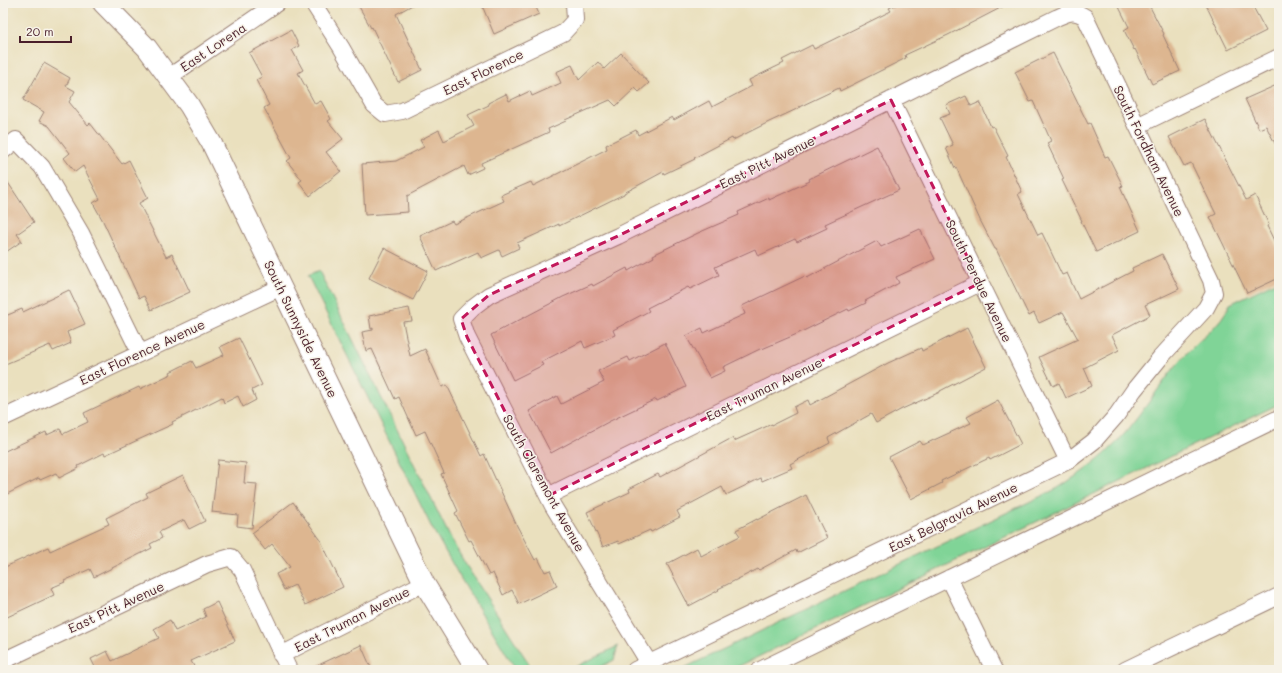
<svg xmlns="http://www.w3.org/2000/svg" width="1282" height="673" font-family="Mali,sans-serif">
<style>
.green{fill:#80d497;stroke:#657a61}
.building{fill:#ddb690}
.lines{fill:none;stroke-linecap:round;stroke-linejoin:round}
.minor-casing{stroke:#9a8074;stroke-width:18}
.tertiary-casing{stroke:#9a8074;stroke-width:22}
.minor{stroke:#fff;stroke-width:16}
.tertiary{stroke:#fff;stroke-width:20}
.marked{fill:#c2185b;fill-opacity:0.2;stroke:#c2185b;stroke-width:3;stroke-dasharray:8 5;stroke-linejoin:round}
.labels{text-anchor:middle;stroke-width:3;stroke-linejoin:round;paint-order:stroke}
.street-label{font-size:13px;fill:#4a1f2b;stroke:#f7f3e8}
</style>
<rect width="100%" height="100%" fill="#f7f3e8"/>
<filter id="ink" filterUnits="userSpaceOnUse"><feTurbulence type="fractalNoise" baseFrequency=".025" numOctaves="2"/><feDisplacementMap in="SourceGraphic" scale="8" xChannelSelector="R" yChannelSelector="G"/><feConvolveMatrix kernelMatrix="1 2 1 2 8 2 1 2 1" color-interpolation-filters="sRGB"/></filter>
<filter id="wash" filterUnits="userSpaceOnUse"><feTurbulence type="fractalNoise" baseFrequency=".012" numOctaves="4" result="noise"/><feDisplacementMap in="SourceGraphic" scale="16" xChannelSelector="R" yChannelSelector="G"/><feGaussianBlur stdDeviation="0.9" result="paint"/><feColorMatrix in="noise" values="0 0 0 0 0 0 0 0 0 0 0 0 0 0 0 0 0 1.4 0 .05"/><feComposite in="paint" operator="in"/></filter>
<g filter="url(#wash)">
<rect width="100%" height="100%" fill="#eae0be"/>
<path class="green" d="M319,271l132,268 15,26 67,105h-17l-55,-91 -30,-53 -123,-250z
M1279,280v124l-548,266h-51l378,-182c16,-11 33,-21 47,-34 32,-29 52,-68 81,-100 15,-16 35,-29 44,-50z
M618,646l-4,14 -20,10h-25z"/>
<g id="blocks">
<path class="building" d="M357,3h59l-20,11 26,56 -24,12 -26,-55 -1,1z
M481,3h53l5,11 -45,20z
M900,3h110l-62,32 -43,20 1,3 -66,33 -1,-3 -40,19v1l-30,14 -36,18 -1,-2 -38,20 1,1 -31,15 -1,-2 -39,21v1l-65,32v-2l-42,19 2,5 -17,8 -3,-6 -18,8 -3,-6 -42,19 -16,-35 32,-15 2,3 50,-23 -3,-6 30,-13 2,4 74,-37 -1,-4 30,-15 2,5 34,-18 2,3 35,-19 3,6 40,-21 -3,-6 35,-17 -2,-3 30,-15 2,4 77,-38 -2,-3z
M1117,3h31l16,31 -1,1 17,36 -28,13 -17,-35 -1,1 -10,-20 5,-3z
M1205,3h46l15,28 -38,19z
M291,30l8,16 -7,4 11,20 -5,3 17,31 6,-3 10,18 -3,2 15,18 -17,13 15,19 -31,25 -11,-14 3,-2 -15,-19 4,-3 -27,-50 5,-3 -13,-25 6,-3 -13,-24z
M621,53l28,30 -10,9 -4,-4 -19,18 -6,-6 -45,20 1,1 -18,8 1,3 -68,31 2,5 -15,7 -4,-9 -57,30 1,16 -43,3 -3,-51 34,-3 28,-14 -4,-7 19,-10 5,11 30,-15 -6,-11 21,-10 -1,-2 18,-9 3,7 21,-10 2,5 29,-13 -5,-11 16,-7 7,15 19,-18 6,7z
M1053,53l35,71 2,-1 15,34 3,-1 15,30 -3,1 20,44 -44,21 -15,-31h1l-20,-41 2,-1 -17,-36 4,-2 -18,-40 -3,1 -15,-30z
M44,63l26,15 -4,8 9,5 -6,11 19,23 2,-2 32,41 7,-4 19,38 -9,5 27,54 6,-3 18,38 -39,18 -7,-14 -5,2 -36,-77 -10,-18 7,-4 -17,-33 -8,6 -11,-14 6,-5 -21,-27 -10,-5 5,-9 -21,-12z
M1279,84v67l-13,-25 -7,3 -14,-30z
M966,96l5,10 9,-4 11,25 2,-1 15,30 -2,1 16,35 -4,2 20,41 4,-2 20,42 5,-2 12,26 54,-28 -1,-3 30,-14 17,35 -34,16 5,10 -38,20 7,15 -35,18 8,18 -26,12 -7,-15 -6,3 -14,-29 39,-18 -15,-27 -24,11 -5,-10 -5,3 -33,-67h-1l-15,-29 -24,-53 -1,1 -9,-20 7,-3 -13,-27 10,-4 -4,-9z
M1205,119l41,81 9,-5 14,30 -2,1 12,25v27l-32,15 -37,-76 6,-3 -25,-51 -7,3 -15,-29z
M877,146l22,44 -74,34 2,4 -30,14 -2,-3 -37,17 -3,-7 -40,18 4,8 -29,14 -2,-2 -41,21 2,3 -36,19 2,5 -30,13 -3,-7 -41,21 2,3 -30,15 -22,-45 72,-38 29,-13 1,2 34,-18 1,3 26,-14 -1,-2 45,-22 41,-18 -1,-3 31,-14v2l41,-19 -1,-2z
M3,175l31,47 -17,12 5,7 -19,13z
M920,229l15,30 -39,18 3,6 -34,18 1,2 -17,8 -1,-2 -51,25 -35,15v-1l-39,19 2,4 -15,7 -24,-42 16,-8 2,5 41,-19 -3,-8 63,-30 2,2 70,-37 4,6z
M384,248l44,23 -15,29 -44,-22z
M69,290l16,34 -18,8 4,11 -18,8 -3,-6 -47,20v-48l19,-8 1,3z
M409,308l3,13 -9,1 7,34 15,-7 17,38 5,-2 34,71 3,-2 32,70 19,36 3,-2 7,14 5,-2 7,16 -38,18 -7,-14 -9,5 -10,-22 -4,2 -18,-35 -2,1 -14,-28 3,-2 -17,-37 3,-1 -19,-42 -9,4 -17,-38 -4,2 -23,-50 -6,2 -4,-19 11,-2v-2l-2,1 -2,-13z
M967,328l19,39 -46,24v1l-38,17 -26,14 -5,-9 -43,24 2,5 -40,21 2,4 -30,13 -1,-3 -35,17 -4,-8 -45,24 3,6 -29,15 -1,-2 -31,14 -1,-3 -15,6 -16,-35 43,-20 -1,-3 29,-15 2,3 72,-39 2,3 38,-17v1l24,-12 -2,-6 14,-7 2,5 78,-42 33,-15 1,3z
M239,338l23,47 -10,5 4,10 -13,7 -5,-11 -14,7 -2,-6 -50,25 1,2 -68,31 -1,-2 -26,13 1,2 -20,10 -3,-5 -16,7 -1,-2 -36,18v-44l43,-20 1,3 13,-6 3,5 25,-12 -4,-9 55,-26 1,2 31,-15 -1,-2 22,-11 4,7 28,-13 -4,-8z
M665,343l21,44 -29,14 -1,-2 -46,22 -59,32 -22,-42 28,-15 4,8 43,-22 -6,-11 30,-14 2,4z
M998,400l23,44 -31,16 -1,-2 -48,23 1,2 -31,16 -22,-42 31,-16 3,4 48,-22 -4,-6z
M218,460l28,3 -2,20 13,1 -5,44 -15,-2 1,-11 -26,-3z
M183,475l22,46 -16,8 -5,-9 -25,12 3,6 -12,6 2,4 -58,29 -4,-8 -26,12 1,1 -14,6 3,7 -51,24v-51l45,-21 2,4 59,-27 -3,-6 42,-21 -2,-4z
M806,495l21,43 -30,15 -1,-3 -37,20 -1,-1 -40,20 1,1 -30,16 -22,-42 30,-16 4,8 39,-20 -4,-6 21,-11v1z
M293,502l27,37 23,48 -38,18 -10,-20 -11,5 -8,-16 14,-7 -18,-23 -7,6 -13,-17z
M217,602l18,39 -44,20 5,9h-102l2,-1 -5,-10 16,-8 5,10 47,-23 -5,-9 16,-9 5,11 31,-14 -3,-8z
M361,645l11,25h-64z"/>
</g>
</g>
<g filter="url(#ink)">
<use href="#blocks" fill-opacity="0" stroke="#9a8074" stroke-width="1"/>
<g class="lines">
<defs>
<path id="minor" d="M313,3l28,44 33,58 11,9 17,-3 161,-78 12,-13 -1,-17
M169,77l108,-74
M891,100l177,361
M1137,126l142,-69
M3,151l13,-11 26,27 39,66 59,120
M3,418l278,-131
M548,496l432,-213
M949,578l45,92
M281,655l143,-72
M3,661l204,-97 24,-7 11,13 47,100
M635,670l433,-209 26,-20 22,-25 18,-26 26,-32 46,-50 8,-15 -3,-13 -126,-263c-12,-8 -17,-4 -29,1l-438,218 -129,59 -16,12 -12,12 6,18 86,169 96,157
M760,670l519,-252
M1125,670l154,-74"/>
<path id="tertiary" d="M103,3l44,45 42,57 23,39 212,439 53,87"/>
</defs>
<use href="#minor" class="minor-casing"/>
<use href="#tertiary" class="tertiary-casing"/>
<use href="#minor" class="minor"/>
<use href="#tertiary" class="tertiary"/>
</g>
</g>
<path class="marked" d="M891,100l89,183 -432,213 -81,-159 -6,-18 28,-24 129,-59z"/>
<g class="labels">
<g class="street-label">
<text transform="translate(213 47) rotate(-34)" y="5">East Lorena</text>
<text transform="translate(483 72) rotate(-26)" y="5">East Florence</text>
<text transform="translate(1149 151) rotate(64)" y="5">South Fordham Avenue</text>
<text transform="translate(767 162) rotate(-26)" y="5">East Pitt Avenue</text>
<text transform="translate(979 281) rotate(64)" y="5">South Perdue Avenue</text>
<text transform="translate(301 329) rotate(64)" y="5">South Sunnyside Avenue</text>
<text transform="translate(142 352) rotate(-25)" y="5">East Florence Avenue</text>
<text transform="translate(764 389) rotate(-26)" y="5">East Truman Avenue</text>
<text transform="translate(544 483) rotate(61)" y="5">South Claremont Avenue</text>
<text transform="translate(953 517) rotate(-26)" y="5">East Belgravia Avenue</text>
<text transform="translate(116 607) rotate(-25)" y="5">East Pitt Avenue</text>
<text transform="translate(352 619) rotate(-27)" y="5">East Truman Avenue</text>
</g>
</g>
<rect width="1282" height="673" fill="none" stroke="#f7f3e8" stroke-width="16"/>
<path d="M20 36v6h51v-6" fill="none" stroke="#4a1f2b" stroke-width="2"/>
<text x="26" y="36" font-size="12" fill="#4a1f2b" stroke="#f7f3e8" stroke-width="3" paint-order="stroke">20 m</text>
</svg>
